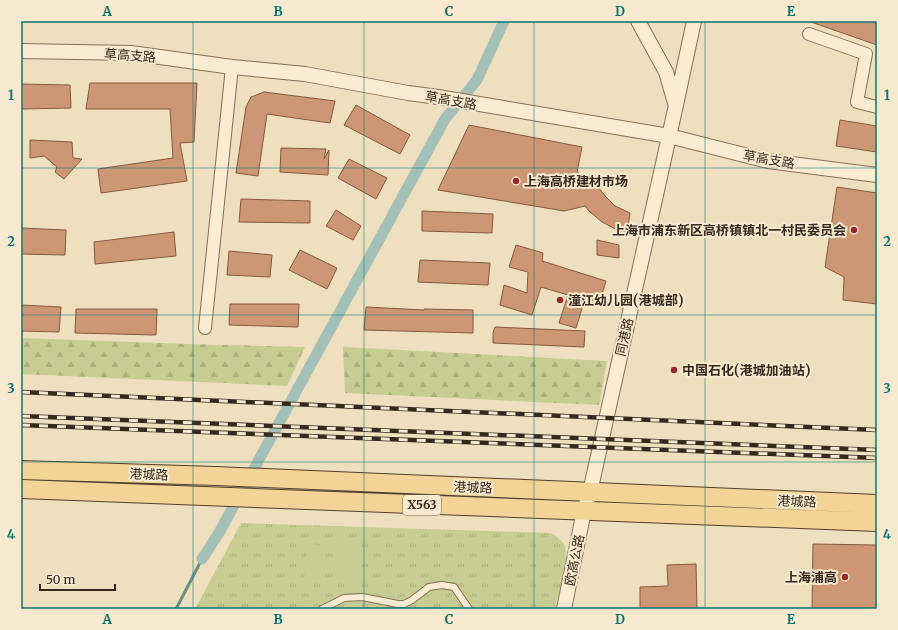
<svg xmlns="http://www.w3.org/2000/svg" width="898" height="630" font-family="Merriweather,'Noto Sans SC',serif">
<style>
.forest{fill:url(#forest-firs)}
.park{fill:url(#park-tufts)}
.pitch{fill:#c7cc93}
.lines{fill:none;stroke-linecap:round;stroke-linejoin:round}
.stream{stroke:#6a8e84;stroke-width:3}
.canal{stroke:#a3c0b7;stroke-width:11}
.building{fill:#cd9775;stroke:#87583d}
.service-casing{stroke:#876f57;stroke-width:8}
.minor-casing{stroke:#876f57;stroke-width:14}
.tertiary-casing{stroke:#876f57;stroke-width:16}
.primary-casing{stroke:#553e2c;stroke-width:20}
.service{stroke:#f9ecd3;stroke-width:6}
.minor{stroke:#f9ecd3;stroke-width:12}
.tertiary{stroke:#f9ecd3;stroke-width:14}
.primary{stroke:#f3d396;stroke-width:18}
.rail-casing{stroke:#36281c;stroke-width:4.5}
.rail{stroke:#f6e9cf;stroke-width:3;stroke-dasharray:9;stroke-linecap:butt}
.grid{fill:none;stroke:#0f766e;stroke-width:1;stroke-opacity:0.55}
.poi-dot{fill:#97272b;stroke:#f6e9cf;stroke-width:1.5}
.labels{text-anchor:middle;stroke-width:4;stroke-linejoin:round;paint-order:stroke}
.shield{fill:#f6e9cf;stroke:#706252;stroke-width:1}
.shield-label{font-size:12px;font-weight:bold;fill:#36281c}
.street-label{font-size:13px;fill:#36281c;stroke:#f6e9cf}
.poi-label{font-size:13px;font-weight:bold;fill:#36281c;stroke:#f6e9cf;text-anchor:start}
.neatline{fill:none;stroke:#0f766e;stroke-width:1.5}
.grid-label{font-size:13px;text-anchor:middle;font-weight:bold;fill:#0f766e}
</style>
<defs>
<pattern id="forest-firs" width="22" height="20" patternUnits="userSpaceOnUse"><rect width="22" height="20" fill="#c7cc93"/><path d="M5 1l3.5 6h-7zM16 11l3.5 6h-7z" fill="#acaf7e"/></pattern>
<pattern id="park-tufts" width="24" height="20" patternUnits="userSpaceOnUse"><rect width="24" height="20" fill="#c7cc93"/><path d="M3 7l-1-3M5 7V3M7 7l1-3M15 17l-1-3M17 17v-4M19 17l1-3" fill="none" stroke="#acaf7e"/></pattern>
</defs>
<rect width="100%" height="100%" fill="#eedfbf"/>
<path class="forest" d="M21,338l167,6 117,3 -18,39 -266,-12z
M343,347l264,14 -8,44 -254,-12z"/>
<path class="park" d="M241,523l310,10c4,3 12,8 14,13 4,12 -7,50 -10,63h-360z"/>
<path class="pitch" d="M338,536l22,2 -4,44 -23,-3z
M308,544l16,2 -4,35 -16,-2z"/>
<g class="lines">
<path class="stream" d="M176,609l26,-50"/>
<path class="canal" d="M202,559l18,-28 225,-412 32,-39 27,-59"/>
</g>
<path class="building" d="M812,21h65v24l-66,-23z
M90,83h107l-3,59 -14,1 7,38 -86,12 -3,-24 75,-11 -3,-49h-84z
M21,84l49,1 1,23 -50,1z
M264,92l71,9 -5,22 -63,-9 -9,62 -22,-3 10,-66 5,-10z
M356,105l54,30 -10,19 -56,-29z
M840,120l37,6v26l-41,-6z
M469,125l113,22 -5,25 5,3v5l16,1v6l8,10 9,9 15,7 -3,22 -25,-13 -13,-11 -4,-5 -21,5 -126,-21z
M30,140l42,2 1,16 9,1 -18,20 -9,-7 2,-5 -13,-11 -14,2z
M281,148l45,1 -2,10 5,-9 -1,25 -48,-3z
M349,159l38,19 -11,21 -38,-21z
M837,187l40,6v111l-34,-4 1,-23 -19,-10z
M241,199l69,2v22l-71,-1z
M336,210l25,16 -8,14 -27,-14z
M422,211l71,3 -1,19 -70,-2z
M21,228l45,2 -1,25 -44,-1z
M174,232l2,24 -81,8 -1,-22z
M597,240l22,5v13l-22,-3z
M516,245l27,8 -1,8 64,20 -6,20 -15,-2 -9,29 -17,-5 9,-28 -27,-8 -9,28 -32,-10 4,-20 23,8 1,-21 -19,-5z
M300,250l37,18 -10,21 -38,-19z
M229,251l43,4 -2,22 -43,-2z
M420,260l70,3 -2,22 -70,-3z
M230,304h69l-1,23 -69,-2z
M21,305l40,2 -2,25 -38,-1z
M366,307l58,3v-1l49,1v23l-109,-3z
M76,309h81l-1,26 -81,-2z
M495,327l90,4 -1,16 -91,-4v-10z
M813,544l64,1v64h-65z
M696,564l1,45h-57v-22l28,-1 -1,-21z"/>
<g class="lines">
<defs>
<path id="service" d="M322,609l22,-11 18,-1 36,7h6l8,-4 17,-13 13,-2 12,2 15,22"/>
<path id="minor" d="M809,34l57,20 -9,48 20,5
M205,328l27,-261"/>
<path id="tertiary" d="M638,21l28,51 9,31
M21,51l110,2 101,14 73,7 103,19 30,4 231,39 99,25 109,14
M564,609l20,-98 6,-19 86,-387 18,-84"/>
<path id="primary" d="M21,470l195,6 661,28
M21,489l856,33"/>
</defs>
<use href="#service" class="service-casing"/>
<use href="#minor" class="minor-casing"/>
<use href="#tertiary" class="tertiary-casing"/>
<use href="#primary" class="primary-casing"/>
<use href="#service" class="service"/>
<use href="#minor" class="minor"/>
<use href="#tertiary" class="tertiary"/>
<use href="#primary" class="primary"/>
<defs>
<path id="rail" d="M21,392l856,38
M21,416l856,34
M21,425l856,33"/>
</defs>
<use href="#rail" class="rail-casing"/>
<use href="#rail" class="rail"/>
</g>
<path class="grid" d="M193,21v588M364,21v588M534,21v588M705,21v588M21,168h856M21,315h856M21,462h856"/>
<g class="poi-dot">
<circle cx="516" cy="181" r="4"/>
<circle cx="854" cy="230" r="4"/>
<circle cx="560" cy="300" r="4"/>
<circle cx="674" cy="370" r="4"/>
<circle cx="845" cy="577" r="4"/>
</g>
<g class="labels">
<rect class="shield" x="403" y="495" width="38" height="20" rx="3"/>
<g class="shield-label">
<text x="422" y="509">X563</text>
</g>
<g class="street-label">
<text transform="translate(130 55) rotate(4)" y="5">草高支路</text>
<text transform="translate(451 100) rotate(10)" y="5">草高支路</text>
<text transform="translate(769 159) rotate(10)" y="5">草高支路</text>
<text transform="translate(624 337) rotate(-77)" y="5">同港路</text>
<text transform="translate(149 474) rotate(2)" y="5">港城路</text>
<text transform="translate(473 487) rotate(2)" y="5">港城路</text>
<text transform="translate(797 501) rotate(2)" y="5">港城路</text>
<text transform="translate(574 560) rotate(-79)" y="5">欧高公路</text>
</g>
<g class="poi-label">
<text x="524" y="186">上海高桥建材市场</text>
<text x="846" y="235" text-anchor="end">上海市浦东新区高桥镇镇北一村民委员会</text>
<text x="568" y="305">潼江幼儿园(港城部)</text>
<text x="682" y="375">中国石化(港城加油站)</text>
<text x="837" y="582" text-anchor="end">上海浦高</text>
</g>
</g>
<rect width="898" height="630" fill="none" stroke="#f6e9cf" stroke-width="44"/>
<path d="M40 584v6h75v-6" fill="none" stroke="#36281c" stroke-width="2"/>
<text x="46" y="584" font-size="12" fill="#36281c" stroke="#f6e9cf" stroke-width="3" paint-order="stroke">50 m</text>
<rect x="22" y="22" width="854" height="586" class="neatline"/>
<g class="grid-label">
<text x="107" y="16">A</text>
<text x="278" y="16">B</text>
<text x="449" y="16">C</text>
<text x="620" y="16">D</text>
<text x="791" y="16">E</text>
<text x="11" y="100">1</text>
<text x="887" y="100">1</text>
<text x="11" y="246">2</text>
<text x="887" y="246">2</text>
<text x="11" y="393">3</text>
<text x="887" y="393">3</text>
<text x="11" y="539">4</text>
<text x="887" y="539">4</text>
<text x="107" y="624">A</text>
<text x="278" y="624">B</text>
<text x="449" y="624">C</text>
<text x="620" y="624">D</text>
<text x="791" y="624">E</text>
</g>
</svg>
